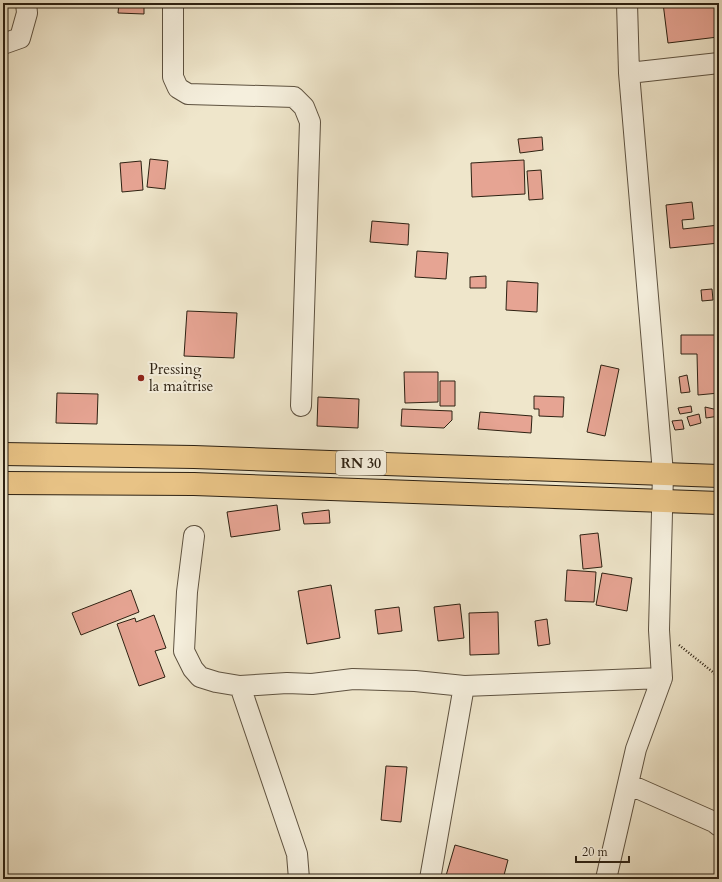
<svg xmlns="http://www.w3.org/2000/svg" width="722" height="882" font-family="Cardo,serif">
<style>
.building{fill:#e6a493;stroke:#2d2112}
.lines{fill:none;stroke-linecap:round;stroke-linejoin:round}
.street-casing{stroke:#5e5240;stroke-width:22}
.primary-casing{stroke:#2d2112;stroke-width:24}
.path{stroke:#2d2112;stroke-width:2.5;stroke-dasharray:1 2;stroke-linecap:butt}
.street{stroke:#f5efdd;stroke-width:20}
.primary{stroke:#e8c386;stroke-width:22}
.poi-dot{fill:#8f2418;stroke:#f5efdd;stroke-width:1.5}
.labels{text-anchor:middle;stroke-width:4;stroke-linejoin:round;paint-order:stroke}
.shield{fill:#f5efdd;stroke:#695f4f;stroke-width:1}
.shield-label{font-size:14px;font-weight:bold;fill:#2d2112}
.poi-label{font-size:15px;fill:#2d2112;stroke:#f5efdd;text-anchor:start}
</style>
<rect width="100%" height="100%" fill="#efe6cb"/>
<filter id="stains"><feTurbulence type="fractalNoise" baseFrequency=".005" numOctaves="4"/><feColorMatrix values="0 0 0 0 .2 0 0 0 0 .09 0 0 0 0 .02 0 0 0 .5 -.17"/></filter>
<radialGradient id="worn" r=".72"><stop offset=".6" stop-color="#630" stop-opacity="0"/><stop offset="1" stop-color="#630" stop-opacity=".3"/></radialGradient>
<path class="building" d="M119,3h25v11l-26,-1z
M663,3h51l4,34 -50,6z
M542,137l1,13 -23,3 -2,-14z
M150,159l18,2 -3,28 -18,-2z
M524,160l1,34 -53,3 -1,-34z
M141,161l2,29 -21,2 -2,-29z
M541,170l2,29 -14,1 -2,-29z
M692,202l2,17 -12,1 1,9 36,-4v18l-49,5 -4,-43z
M372,221l37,3 -1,21 -38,-3z
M417,251l31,2 -2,26 -31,-2z
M486,276v12h-16v-11z
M507,281l31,2 -1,29 -31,-2z
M712,289l1,11 -11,1 -1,-11z
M187,311l50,2 -3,45 -50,-2z
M681,335h38v58l-21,2 -1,-41h-16z
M601,365l18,4 -14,67 -18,-4z
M404,372h34v30l-33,1z
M687,375l3,17 -9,1 -2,-16z
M440,381h15v25h-15z
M57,393l41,1 -1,30 -41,-1z
M534,396l30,1 -1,20 -24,-1v-7h-5z
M318,397l41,2 -1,29 -41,-2z
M691,406l1,6 -12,2 -2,-6z
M705,407l13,3 1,6 -13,2z
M402,409l50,2v9l-8,8 -43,-2z
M480,412l52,4 -1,17 -53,-4z
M699,414l2,9 -11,3 -3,-9z
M682,420l2,9 -9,1 -3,-9z
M277,505l3,25 -49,7 -4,-25z
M329,510l1,13 -26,1 -2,-11z
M598,533l4,34 -19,2 -3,-34z
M567,570l29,2 -2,30 -29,-1z
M602,573l30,5 -5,33 -31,-6z
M331,585l9,53 -33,6 -9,-53z
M131,590l8,22 -58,23 -9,-22z
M460,604l4,34 -26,3 -4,-34z
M399,607l3,24 -24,3 -3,-24z
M498,612l1,42 -29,1 -1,-42z
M154,615l12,33 -11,3 10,26 -26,9 -22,-62 18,-6 1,4z
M547,619l3,25 -12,2 -3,-25z
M386,766l21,1 -6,55 -20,-2z
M455,845l53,15 -5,19h-58z"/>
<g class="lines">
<defs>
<path id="street" d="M173,3v74l5,11 10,6 106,3 10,10 6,15 -9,284
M3,44l17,-6 7,-25 -1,-10
M629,73l90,-10
M194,536l-7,56 -3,59 9,18 7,8 16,5 24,4 47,-3 25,1 41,-5 62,2 49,5 198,-8
M240,686l57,168 2,25
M628,784l86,38 5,4
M430,879l34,-193
M606,879l30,-130 26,-71 -3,-48 4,-157 -34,-400 -2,-70"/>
<path id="primary" d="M3,454l191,3 525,19
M3,483l191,1 525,19"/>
</defs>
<use href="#street" class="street-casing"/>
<use href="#primary" class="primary-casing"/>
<path class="path" d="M679,645l40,32"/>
<use href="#street" class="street"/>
<use href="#primary" class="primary"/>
</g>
<circle class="poi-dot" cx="141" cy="378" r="4"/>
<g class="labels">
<rect class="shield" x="336" y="451" width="50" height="24" rx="3"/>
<g class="shield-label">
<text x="361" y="468">RN 30</text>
</g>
<g class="poi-label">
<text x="149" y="374">Pressing<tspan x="149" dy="17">la maîtrise</tspan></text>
</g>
</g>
<rect width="722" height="882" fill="none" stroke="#efe6cb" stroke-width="16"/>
<rect x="4" y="4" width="714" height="874" fill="none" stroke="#2d2112" stroke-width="2"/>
<rect x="8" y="8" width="706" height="866" fill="none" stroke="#2d2112"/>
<path d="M576 856v6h53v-6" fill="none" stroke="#2d2112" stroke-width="2"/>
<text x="582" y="856" font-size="12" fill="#2d2112" stroke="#f5efdd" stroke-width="3" paint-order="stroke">20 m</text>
<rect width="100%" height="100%" filter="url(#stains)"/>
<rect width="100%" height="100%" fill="url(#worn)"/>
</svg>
